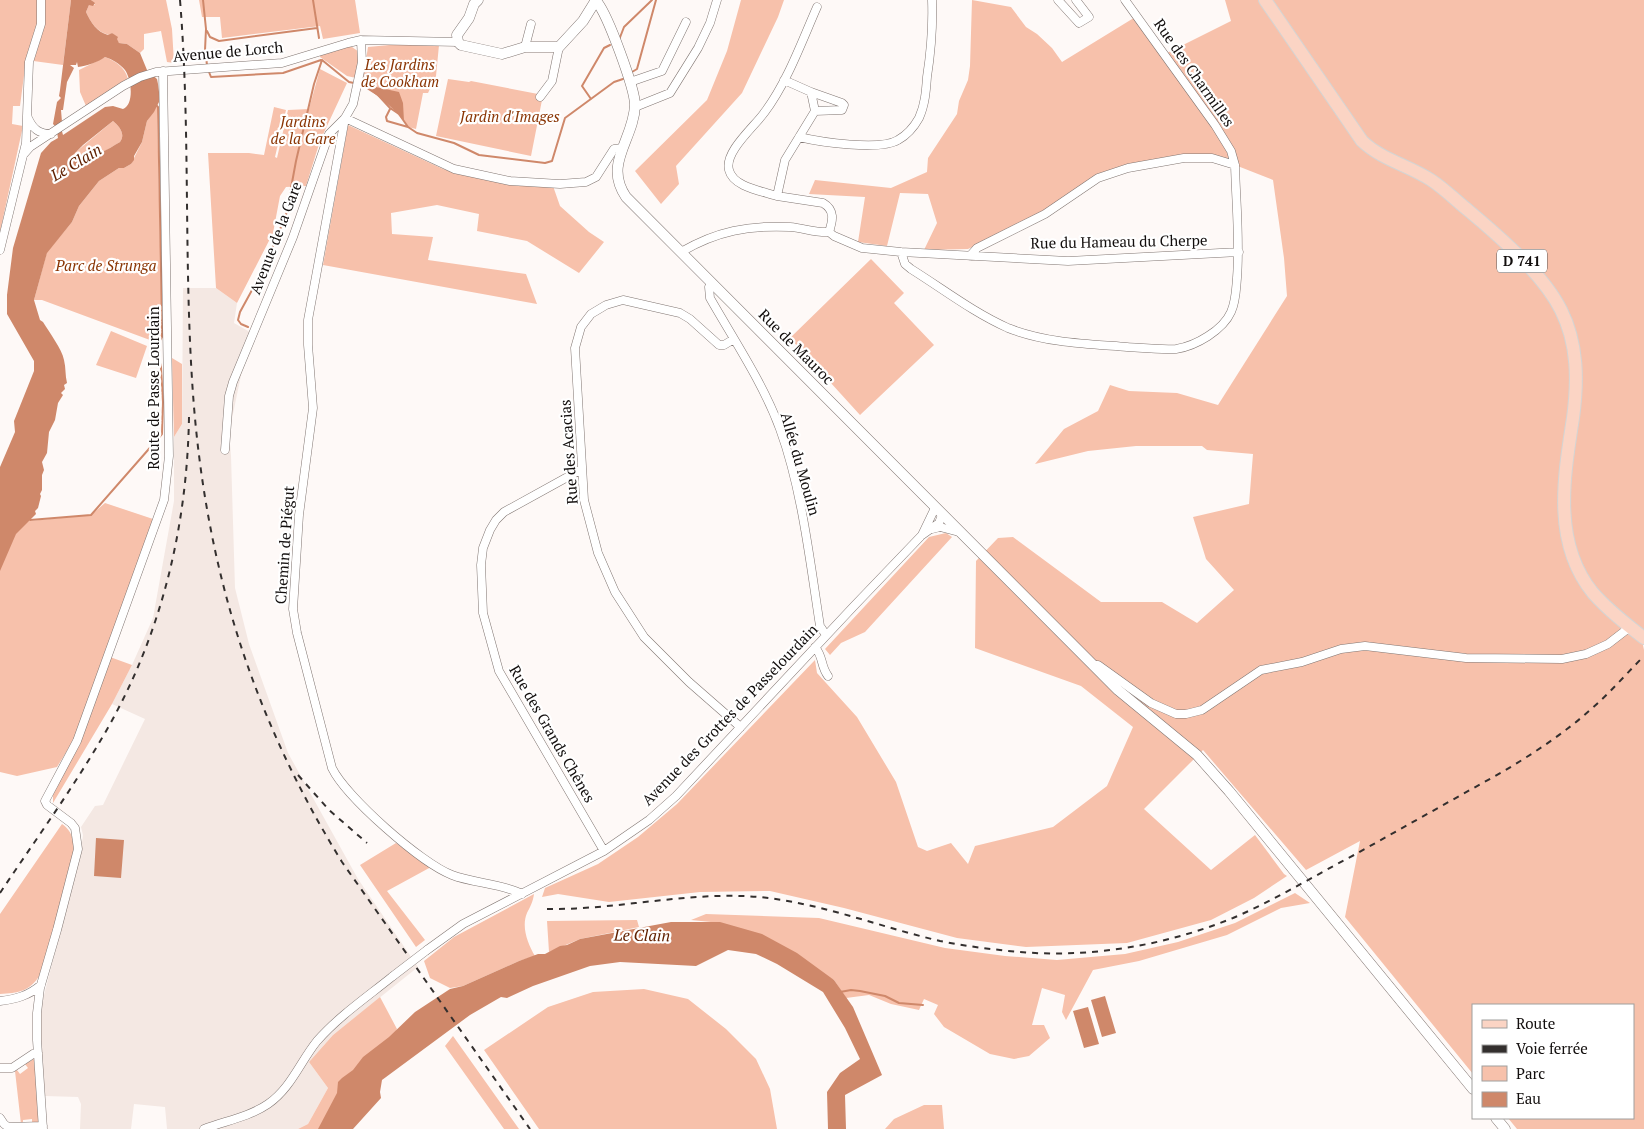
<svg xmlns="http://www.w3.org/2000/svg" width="1644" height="1129" font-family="'PT Serif',serif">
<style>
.built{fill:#f4e8e3}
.green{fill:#f7c1ab}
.water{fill:#cf886a;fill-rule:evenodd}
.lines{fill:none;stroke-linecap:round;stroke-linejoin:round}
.stream{stroke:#cf886a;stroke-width:2}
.minor-casing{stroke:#817672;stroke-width:9}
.tertiary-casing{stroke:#817672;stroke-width:11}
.primary-casing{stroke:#d4d4d3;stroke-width:14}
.minor{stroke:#fff;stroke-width:8}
.tertiary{stroke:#fff;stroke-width:10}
.primary{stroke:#fbd4c4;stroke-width:12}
.rail{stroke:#332f2e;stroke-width:2;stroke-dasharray:6 6;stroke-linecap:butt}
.minor-bridge-casing{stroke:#817672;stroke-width:9;stroke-linecap:butt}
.minor-bridge{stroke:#fff;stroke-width:8}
.labels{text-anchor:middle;stroke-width:4.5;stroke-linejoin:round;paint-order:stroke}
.shield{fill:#fff;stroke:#595656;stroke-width:1}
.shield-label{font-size:14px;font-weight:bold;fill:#120e0d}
.street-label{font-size:15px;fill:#120e0d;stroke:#fff}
.park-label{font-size:15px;font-style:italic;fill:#8a3504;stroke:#fff}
.water-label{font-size:16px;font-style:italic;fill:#602000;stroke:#fff}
</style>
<rect width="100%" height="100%" fill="#fef9f7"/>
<path class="built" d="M183,288h33l21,15 -3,20 16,9 -21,101 2,23 4,132 14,56 39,109 70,126 60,88 -85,68 -24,27 19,26 -20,36 -10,5h-131l-2,-22 -31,-3 -3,25h-51l1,-25 -3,-7 -33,-1 -5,-60 1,-29 40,-157 2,-15 -2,-8 14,-21 8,-1 42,-86 -33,-15 20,-39 21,-47 21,-117v-64l8,-13z"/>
<path class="green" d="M0,0h71l-8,65 -37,-5 -6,46h-7l-1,18 11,2 -23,106z
M91,0h75l6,29 2,34 -7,-1 -6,-31 -17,3v15l-4,4 -13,-9 -8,-1 -7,-10 -3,2c-12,-3 -18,-12 -23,-23l3,-7h6z
M199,0h156l5,33 -37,6 -3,-13 -98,12 -2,-21h-18z
M741,0h43l-6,17 -36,76 -66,73 3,18 -18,20 -26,-33 72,-71 20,-49z
M972,0l39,7 15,20 11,7 15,14 10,14 75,-46 28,38 66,-33 -6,-21h419v643l-1,2 1,5v479h-127l-9,-11h125v-113h-160v69l-128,-157 15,-76 -54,29 -103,-120 -59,59 67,61 44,-35 29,39 3,2 -33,22 -43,22 -84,23 -101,4 -69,-9 -113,-30 -74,-17 -70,1 -91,10 -51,-8 -16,3 3,-9 53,-24 40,-27 39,-33 138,-144 2,13 40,44 39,65 22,65 9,4 24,-8 17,21 7,-18 78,-19 54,-41 26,-59 -52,-41 -106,-38 1,-87 22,-23 15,-1 88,65h61l35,21 37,-33 -28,-31 -13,-42 56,-13 4,-50 -46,-4 -5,-4h-66l-48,5 -53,13 29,-35 34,-18 12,-26 19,6 48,2 41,12 69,-109 -3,-38 -11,-78 -38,-15 -23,-7h-28l-86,20 -53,36 -77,35 -44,1 13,-27 -9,-29 -28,-1 -13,53 -29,-4 7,-45 -56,-3 6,-14 76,8 36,-16 1,-14 29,-44 2,-13 9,-21 2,-14z
M400,44l39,1 -3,31 -8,17h-5l-7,36 -8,-2c-12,-17 -29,-31 -46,-43l6,-37z
M346,46l6,1 7,5 -3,26 -9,-2 -27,-19v-2z
M105,57c10,4 20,10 23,22l-42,27 -6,-14 -1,-22z
M320,69l27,14 -27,58 -14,45 -20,1 -6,9 -7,37 -36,70 -21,-15 -8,-135h41l15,2 10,-48 12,3 -11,47 2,1 11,-48 21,-1z
M448,79l21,3 2,-1 67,13 4,6 -11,56 -95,-20z
M157,106l5,231 -4,6 -116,-43h-8l13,-48 25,-30 7,-16 20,-25 20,-13h5l7,-4 11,-22 5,-21z
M113,121c6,5 13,13 7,21 -15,9 -31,20 -49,14z
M348,125l95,44 66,16 44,1 7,20 29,26 15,10 -25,31 -52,-32 -50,-10 2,-17 -42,-9 -46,8 1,21 41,3 -5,23 98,14 11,30 -214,-39z
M871,259l33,34 -10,10 40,42 -74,70 -70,-77z
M111,331l36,15 -11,32 -40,-13z
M172,358l10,6v60l-8,13z
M105,503l48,16 -80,222 -16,26 -40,9 -17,-4v-235l9,-14 82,-8z
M946,533l6,4 -87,95 -24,11 -11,12 -5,-6 104,-112z
M110,657l22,8 -20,39 -59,99v-8l32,-66z
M62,824c12,8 12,20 12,34l-34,117c-11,17 -22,18 -40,19v-80z
M396,843l35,24 -44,24 38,49 -9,7 -56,-82z
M1295,893l15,10 -29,5 -54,27 -88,26 -46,9 -27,50 -4,-8 3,-17 -23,-7 -10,37h12l6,13 -21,18 -15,3 -24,-5 -46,-27 -10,-13 4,-9 -14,-6 -5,11 -28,-6 -22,-9 -23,3 -12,-18 -113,-57 -30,-3 15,-6 113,4 126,30 60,8 52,4 68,-6 53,-12 57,-19z
M534,894c-1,8 -4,13 -7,19 -6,14 1,31 8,43l-16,5 -56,25 -13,2 -20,-10 -6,-17 30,-24z
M637,920l2,7 -59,12 -31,13 -2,-31z
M644,989l44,10 38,30 30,30 14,30 7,40h-238l-55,-79 64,-43 45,-15z
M380,997l17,32 -56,100h-43l10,-5 20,-36 -19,-26 24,-27z
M453,1036l66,93h-15l-59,-83z
M34,1059l6,61 -3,3 -5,1v-5l-9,1v4h-2l-6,-53 2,-1 3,4 8,-6 -3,-4z
M924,1105h18l2,24h-59l9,-10z"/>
<path class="water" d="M71,0h20l4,3 -2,3 -4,-1 -3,7c5,11 11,20 22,23l4,-2 6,4 -1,2 2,4 8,1 13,9 7,17 10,9 1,5 2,16 -6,12 -7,9 -5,21 -8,14v4l-3,4 -7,4h-5l-20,13 -20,25 -7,16 -25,31 -13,47 6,20 3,2c6,10 19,27 21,38 2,8 1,15 3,23l-3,2 1,4 -4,4 2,2 -5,8 -3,17 -6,12 -2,21 -5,9 2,8 -2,5v15l-2,4 1,2 -3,12 -3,3 1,3 -20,20 -16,37v-104l15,-35 -1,-11 20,-50v-10l-27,-47v-19l6,-47 28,-95 10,-11 7,-4 -2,-11 -3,-3 4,-22 4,-4 -2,-2 1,-6zM105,57c7,2 15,7 20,13 7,10 9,35 -2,39l-10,-3 -8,1 -42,28 -3,-11 2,-2 -1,-12h2l4,-28 7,-14 -4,-3h6l1,-3 1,5c8,-1 21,-5 27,-10zM113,121c6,5 13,13 7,21 -15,9 -30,19 -49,15l12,-12z
M362,84l37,8 4,11 1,18c-9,-13 -29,-27 -42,-37z
M96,838l28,2 -3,38 -27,-2z
M671,922h49l42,12 35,19 37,27 19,27 29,68 -37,20 1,34h-18l-1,-37 13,-19 20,-14 -15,-31 -22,-36 -46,-28 -21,-10 -28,-4 -32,16 -76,-4 -30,4 -57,20 -26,12 -6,-1 -31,18 -88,65 -2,12 1,6 -28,31h-35l19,-36 1,-11 4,-4 11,-8 10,-13 26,-20 26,-25 35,-23 13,-3 56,-25 19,-7h7l15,-8 7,-1 13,-6z
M1105,996l11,37 -14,4 -11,-37z
M1088,1007l11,37 -15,4 -11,-37z"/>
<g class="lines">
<path class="stream" d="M203,0l3,29 -1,21 2,15
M313,0l6,38
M207,31l3,6 9,4 98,-13
M619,40l5,-13 28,-27
M322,60l27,22 5,1
M209,72l2,5 72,-4 38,-13
M632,72l5,-3 19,-69
M359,83l19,12 12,13 9,6 9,13 9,6 37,10 25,12 66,8 7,-2 13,-43 49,-36 9,-3
M591,99l-9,-13 22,-38 6,-3
M390,109l-4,8 1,4 21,6
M248,327l-7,-3 -3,-4 2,-8 23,-42 23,-55 10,-54 18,-77 8,-24
M30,520l61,-5 71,-81 1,-32 -2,-35 -5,-20 6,-10v-13l-4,-217 -3,-3
M840,992l11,-2 9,1 25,5 14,7 24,2"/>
<defs>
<path id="minor" d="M1058,0l21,23 10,-6 -13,-17
M525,47l6,-23
M784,80l27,12 31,11 2,2 -2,5 -27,1 -30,49 -8,36 46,7c12,7 10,17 6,29
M630,82l32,-11 24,-49
M811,92l4,19
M540,97l12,-16 7,-34
M635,107l35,-14 28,-45 12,-25 7,-23
M28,118c5,11 11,16 23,16
M799,137c21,5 81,14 99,3 9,-5 16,-13 21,-22 6,-13 7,-27 8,-41 4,-26 6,-51 5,-77
M23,155l7,-8 93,-61 17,-9 16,-5 126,-9 66,-20 13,-3 97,2
M777,196c-15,-5 -44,-9 -48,-26 -5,-18 25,-43 35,-57 23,-30 38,-72 53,-106
M0,250l26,-107 3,-81 12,-38v-24
M681,252c36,-21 68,-27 109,-25 14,1 25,6 39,5l5,4 28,12 39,4 167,9 171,-9
M901,252l4,12 6,5c32,20 63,44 97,59 38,15 80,16 119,19 16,1 34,3 49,2 20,-3 47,-19 55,-37 5,-11 5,-23 6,-34 3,-38 -1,-75 -2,-113l-4,-14 -16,-26 -90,-125
M970,256l7,-8 68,-34 53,-36 30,-10 56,-10h28l23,7
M711,283l-2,4 1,11c24,42 53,85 70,131 22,60 30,133 40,197l6,9
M734,339l-10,6h-5l-29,-26 -10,-6 -57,-13 -17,5 -15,9 -10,13 -6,21 9,152 14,53 17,39 29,45 45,45 48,42 3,4
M225,450l4,-54 4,-14 60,-145 36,-103 16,-16 8,-14 9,-42 -1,-22
M582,469l-78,43 -8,8 -6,10 -7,18 -2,17 2,48 16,58 105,180
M932,529l8,-2 19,5
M922,535l13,-27
M815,647c9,11 5,18 13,29
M1095,665h3l53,38 25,11h10l16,-4 59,-40 41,-8 39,-13 24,-3 101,12 96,1 24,-5 22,-10 22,-17
M522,894c-18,-10 -50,-11 -70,-19 -31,-12 -106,-78 -120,-107l-35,-135 -4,-24 6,-94 14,-107 -5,-63v-25l37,-202 109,51 56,12 50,3 26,-2 10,-5 18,-28 9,-1
M427,950l36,-26 141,-73 45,-31 27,-24 177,-189 69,-72 17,-12 3,-8
M0,1001c16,-2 28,-5 41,-16
M0,1068h12l21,-14 5,-1
M0,1118l4,6 4,3 35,-1
M43,1129l-6,-89v-27l3,-25 17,-58 21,-81 -3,-21 -4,-5 -24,-18 -2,-4 32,-60 87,-241 5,-44 -6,-385
M204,1129c21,-8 45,-12 64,-25 23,-16 32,-42 49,-63 22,-25 50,-44 76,-65"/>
<path id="tertiary" d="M478,0l-4,4 -5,14 -12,17 1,7 3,3 9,2 32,7 23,-7h34l24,-26 13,-21
M596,1c11,11 39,88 39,104 -1,35 -32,58 -9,92l492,493 79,65 32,36 244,298
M1496,1118l9,11"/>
<path id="primary" d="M1265,0l97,141c20,19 46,24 69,39 14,9 25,21 38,31 31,26 74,63 92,99 17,34 17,71 12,108 -9,58 -21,125 20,175 15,17 33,31 51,45"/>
</defs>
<use href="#minor" class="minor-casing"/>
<use href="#tertiary" class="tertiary-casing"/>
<use href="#primary" class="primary-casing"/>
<use href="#minor" class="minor"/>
<use href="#tertiary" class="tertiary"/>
<use href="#primary" class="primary"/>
<path class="rail" d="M180,0c11,135 3,272 14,407 14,168 60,312 148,455l188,267
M298,775l31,35 38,33
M0,893c34,-51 71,-102 102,-155 58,-98 85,-207 87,-321
M547,909c71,1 141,-18 212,-12 62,6 121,30 181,44 20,4 40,7 60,9 79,10 159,-2 233,-32 42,-18 81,-42 121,-63 50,-28 100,-56 150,-84 30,-18 59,-37 85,-60 20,-17 37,-37 55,-55"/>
<defs>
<path id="minor-bridge" d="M393,976l34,-26"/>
</defs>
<use href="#minor-bridge" class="minor-bridge-casing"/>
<use href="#minor-bridge" class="minor-bridge"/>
</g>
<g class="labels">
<rect class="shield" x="1497" y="249.5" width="50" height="23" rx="4"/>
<g class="shield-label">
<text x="1522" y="266">D 741</text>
</g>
<g class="street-label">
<text transform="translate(228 52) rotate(-5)" y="5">Avenue de Lorch</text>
<text transform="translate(1194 73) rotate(55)" y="5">Rue des Charmilles</text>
<text transform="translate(276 238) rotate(-69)" y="5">Avenue de la Gare</text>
<text transform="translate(1119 242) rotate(-1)" y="5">Rue du Hameau du Cherpe</text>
<text transform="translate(796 347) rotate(45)" y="5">Rue de Mauroc</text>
<text transform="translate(154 388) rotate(-90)" y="5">Route de Passe Lourdain</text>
<text transform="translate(569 452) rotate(-94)" y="5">Rue des Acacias</text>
<text transform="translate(800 464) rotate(74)" y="5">Allée du Moulin</text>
<text transform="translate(285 545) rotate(-86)" y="5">Chemin de Piégut</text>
<text transform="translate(730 715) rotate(-46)" y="5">Avenue des Grottes de Passelourdain</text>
<text transform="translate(552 734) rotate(60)" y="5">Rue des Grands Chênes</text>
</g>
<g class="park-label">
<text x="400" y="70">Les Jardins<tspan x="400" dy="17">de Cookham</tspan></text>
<text x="510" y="122">Jardin d'Images</text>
<text x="303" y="127">Jardins<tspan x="303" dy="17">de la Gare</tspan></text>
<text x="106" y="271">Parc de Strunga</text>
</g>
<g class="water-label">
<text transform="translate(76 162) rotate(-31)" y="6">Le Clain</text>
<text transform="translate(642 935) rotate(1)" y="6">Le Clain</text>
</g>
</g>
<rect x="1472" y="1004" width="162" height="115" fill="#ffffff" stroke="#a09f9e"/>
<rect x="1482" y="1020" width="25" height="8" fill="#fbd4c4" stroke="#a09f9e"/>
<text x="1516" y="1029" font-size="15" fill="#120e0d">Route</text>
<rect x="1482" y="1045" width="25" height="8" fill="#332f2e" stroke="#a09f9e"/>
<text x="1516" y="1054" font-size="15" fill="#120e0d">Voie ferrée</text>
<rect x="1482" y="1066" width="25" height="15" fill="#f7c1ab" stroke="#a09f9e"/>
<text x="1516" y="1079" font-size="15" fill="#120e0d">Parc</text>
<rect x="1482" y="1092" width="25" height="15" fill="#cf886a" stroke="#a09f9e"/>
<text x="1516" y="1104" font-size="15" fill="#120e0d">Eau</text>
</svg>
